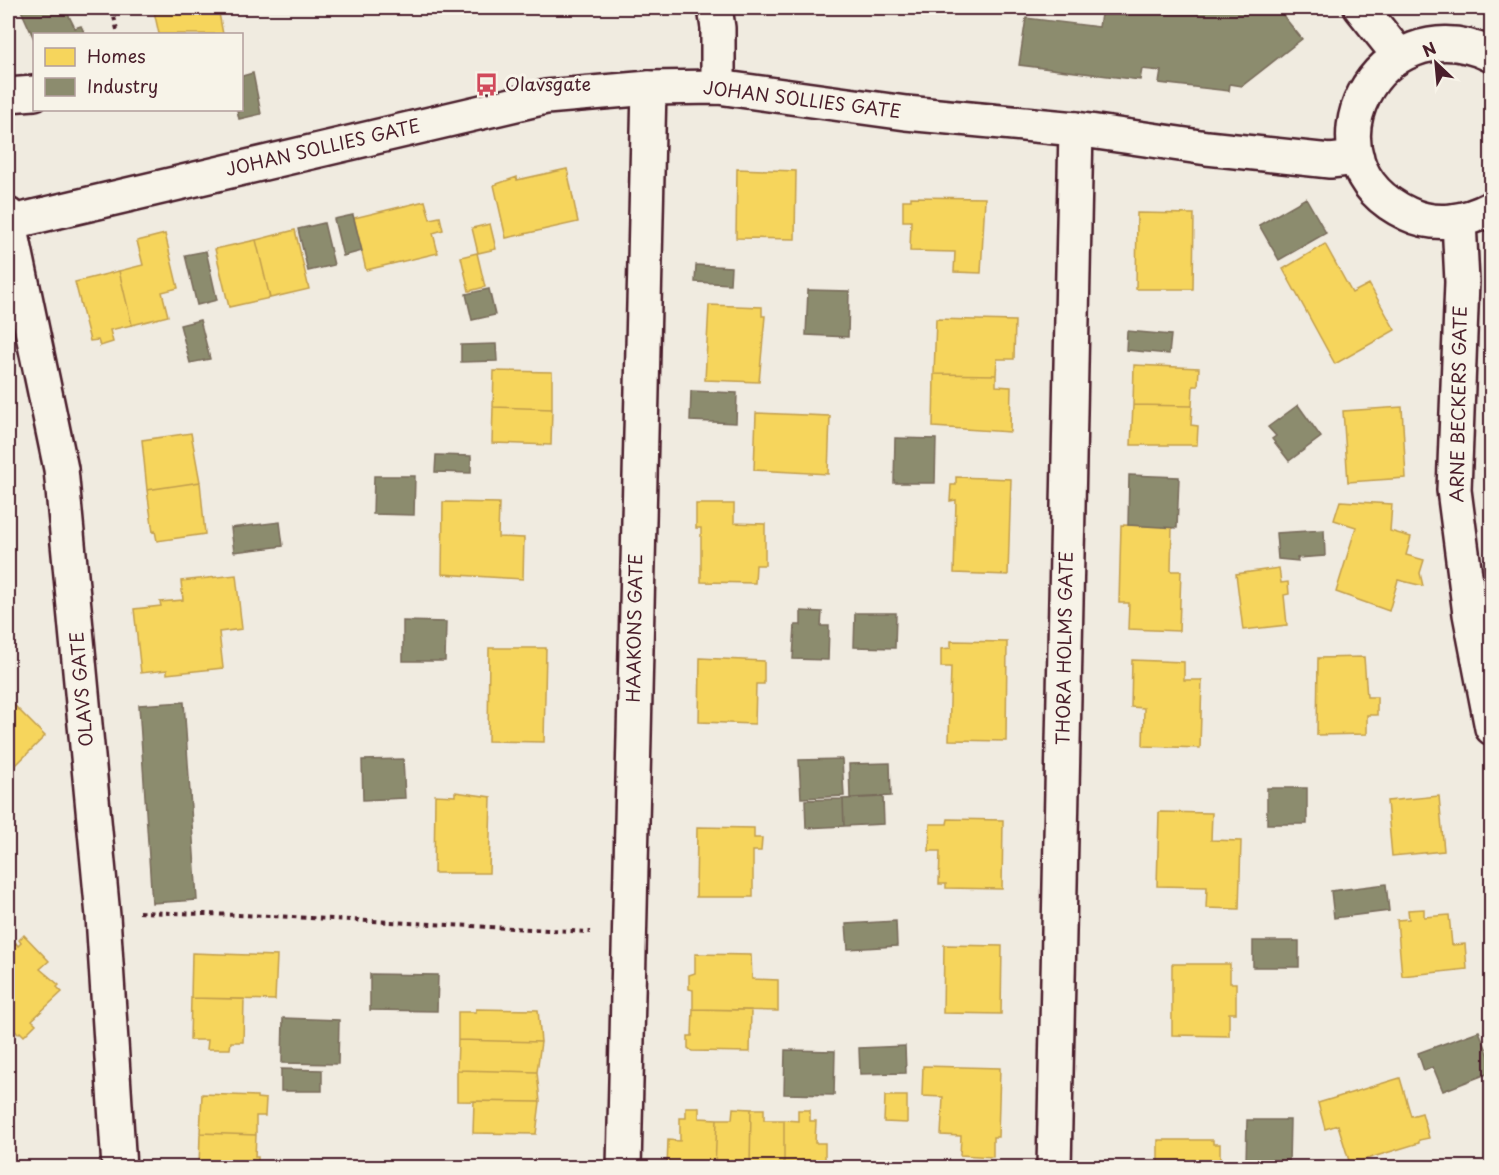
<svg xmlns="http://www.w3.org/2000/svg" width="1499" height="1175" font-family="'Playpen Sans',sans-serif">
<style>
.homes{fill:#f6d55c;stroke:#c29e4d;stroke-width:1.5}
.industry{fill:#8c8c6e;stroke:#786b5a;stroke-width:1.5}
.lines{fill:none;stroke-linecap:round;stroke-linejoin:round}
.street-casing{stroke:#4a1f2b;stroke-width:38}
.secondary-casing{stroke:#4a1f2b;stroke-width:38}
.path{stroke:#4a1f2b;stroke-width:4;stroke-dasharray:4.5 4.5;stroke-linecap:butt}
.street{stroke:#f7f3e8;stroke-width:33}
.secondary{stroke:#f7f3e8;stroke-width:33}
.labels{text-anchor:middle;stroke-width:6;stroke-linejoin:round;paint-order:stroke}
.poi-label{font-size:18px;fill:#4a1f2b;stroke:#f7f3e8;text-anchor:start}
.street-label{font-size:18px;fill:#4a1f2b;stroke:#f7f3e8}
</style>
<rect width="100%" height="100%" fill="#f0ebe0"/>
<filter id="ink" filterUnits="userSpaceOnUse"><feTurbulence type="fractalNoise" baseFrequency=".0167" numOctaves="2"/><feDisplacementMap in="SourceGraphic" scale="12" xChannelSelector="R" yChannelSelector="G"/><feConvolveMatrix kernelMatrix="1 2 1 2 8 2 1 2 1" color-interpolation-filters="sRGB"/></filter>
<g filter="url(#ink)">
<path class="homes" d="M147,8h71l5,26h-64l-5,-23 -6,1z
M567,169l11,53 -72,16 -12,-53 23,-8v3z
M737,169l59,2 -1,68 -59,-1z
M911,197l74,1 -4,75 -27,-1 1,-20 -45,-1 1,-30h-8v-21h8z
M425,201l5,18 10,-2 3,13 -10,3 5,20 -72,17 -12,-52z
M1137,213l57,1 -1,75h-57z
M490,224l6,25 -18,4 -6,-25z
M295,230l14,59 -39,9 -14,-58z
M165,234l13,54 -16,4 6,24 -36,9 -13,-54 24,-6 -6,-24z
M256,240l14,58 -41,9 -14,-58z
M1325,244l27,49 17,-9 26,46 -60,34 -52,-95z
M477,253l8,34 -16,4 -8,-34z
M119,271l13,54 -22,5 3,12 -13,4 -2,-6 -8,1 -15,-59z
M709,305l53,2v9h3l-6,66 -54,-2z
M936,319l79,2 -1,38h-17l-1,16 -62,-1z
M1134,365l65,3 -1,18h-5l-1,20 -59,-1z
M494,371l58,1v37l-59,-2z
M934,374l62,1v11l15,1 -1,45 -77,-5z
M1133,405l59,1 -1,19 7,1 -1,19h-66z
M493,407l59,2 -1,36 -59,-2z
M1402,407l4,71 -58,4 -5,-71z
M756,413l74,3 -2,58 -74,-4z
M191,433l9,49 -53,8 -5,-50z
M956,477l55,2 -3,96 -54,-2 2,-73 -6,1 1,-16h5z
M200,482l5,52 -48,7 -2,-10 -2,1 -6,-42z
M1340,501l52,3 -2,27 21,6 -5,18 18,5 -4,13 3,13 -25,-6 -9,31 -53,-19 20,-65 -22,-7z
M443,502l56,1 -1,34 26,1 -1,41 -81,-5z
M696,504h38v19l31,1v41h-9l-1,18 -54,-1v-54h-5z
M1121,525l51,1 -1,45h10l-2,60 -51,-2 1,-26h-10z
M1279,568l2,15 7,-1 1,12 -5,1 3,30 -44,5 -7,-56z
M236,575l6,54 -23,3 4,36 -56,6v-4l-26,3 -7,-64 27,-3 -1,-4 23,-2 -2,-19z
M951,641l56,1 -1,99 -57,-1 2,-73h-10v-18l10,-1z
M489,648h57l-2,94 -56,-1z
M1364,657l3,40h10v18h-10v19l-50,1 1,-77z
M700,658l64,3v23h-8l-1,40 -56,-2z
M1132,660l52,2v18h18l-2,68 -57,-2 1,-38 -13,-1z
M8,699l37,37 -37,37z
M455,792l36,5 -2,76h-55l1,-78 20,1z
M1439,796l5,55 -52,5 -5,-55z
M1159,812l53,1 -1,27 30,1 -2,68 -33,-1 1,-21 -50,-1z
M948,819l55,1 -1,69 -56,-1v-4h-7l1,-33h-11l1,-27h17z
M697,827l57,1v10h8l-1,13h-8v46h-57z
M1424,909v8l25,-2 3,30 13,-1 2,25 -65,7 -5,-56 12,-1 -1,-9z
M24,935l25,26 -9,8 19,16 -2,2 5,5 -30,28 4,4 -12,12 -4,-4 -2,2 -10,-11v-76l2,2 6,-6 2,3 3,-3 -2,-3z
M944,945l58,1 -1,68 -58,-1z
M192,953l85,3 -2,44 -84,-2z
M695,954l56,1 1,24 26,1v31l-85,-2v-19l-4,-1v-14l6,-2z
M1172,964h58v19h6v30h-7v23l-57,-1z
M191,998l53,1 -1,43h-12l-1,7h-23l1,-9h-18z
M476,1009l62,1 3,32 -83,-2v-28h18z
M693,1009l58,1 -1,42 -58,-1 -4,-3v-12h4z
M458,1040l83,2 -4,30 -80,-2z
M923,1066l77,2 -2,69h-5v20l-33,-2 1,-19 -20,-1 2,-38 -21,-1z
M457,1070l80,2 3,30 -83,-1z
M1400,1078l11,38 11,-3 7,25 -10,2v3l-69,21 -12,-39 -13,4 -7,-26z
M202,1094l55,2v2l9,1 -1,17h-9v19l-56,-2z
M885,1096h22v27l-23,-1z
M474,1101l66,1 -4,32 -63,-1z
M686,1107h13v11l18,1 -2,49h-48l1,-28 12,1v-23h6z
M733,1108l18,1 -1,59h-35l2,-49h15z
M751,1109h13v11h20v48h-34z
M798,1110h12v11h6l-1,22h10v25h-41v-48l14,1z
M200,1133l56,2 -1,22h3v11h-59z
M1158,1140h55v4h7v24h-62z"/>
<path class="industry" d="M20,8h45l10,20 6,-2 4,8h-51v5z
M1102,8h186l-7,5 21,26 -60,47 -12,-2 -1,7 -70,-8 2,-12 -19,-2 -2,11 -121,-15 7,-47 73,9z
M253,73l8,41 -22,5 -2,-9h5v-34z
M1306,198l20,35 -47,27 -20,-35z
M353,215l9,36 -19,5 -9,-37z
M324,223l10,42 -26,6 -10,-42z
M206,251l11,49 -20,5 -12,-50z
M696,265l35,2 -1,17 -35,-2z
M489,289l6,26 -23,5 -6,-26z
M808,290l41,1 -1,46 -42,-2z
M200,320l10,39 -20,4 -10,-38z
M1127,331l44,4 -2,19 -43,-4z
M496,344l1,17 -36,1v-17z
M691,391l46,2 -1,30 -46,-2z
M1298,405l23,32 -32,24 -17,-22 4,-3 -8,-9z
M895,438l41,1 -1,44h-41z
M436,455l35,1v17l-36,-1z
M1129,475l50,2 -2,51 -49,-3z
M374,476h41l-1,39 -41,-1z
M280,522l3,24 -49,6 -3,-24z
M1324,530l1,26 -28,2 1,3 -20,-2 -2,-26z
M801,611l21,1 -1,14h8l-1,34 -35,-1 2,-34h6z
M855,613h41l-1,35 -41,-1z
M403,621l43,1 -1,39h-42z
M184,702l13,198 -45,3 -13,-198z
M403,759l2,39 -42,2 -1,-40z
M842,759l2,37 -43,2 -2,-38z
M890,763l1,33 -41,2 -1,-34z
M1267,788h40v36h-40z
M883,797l1,27 -40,2 -1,-27z
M843,799l1,27 -38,2 -1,-28z
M1386,884l3,27 -55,7 -3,-27z
M896,921l1,25 -49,3 -2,-25z
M1253,941h46v26h-46z
M370,974l68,1 -1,36 -67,-1z
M283,1018l56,2 -1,44 -56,-1z
M1479,1031l13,32v9l-49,19 -10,-24 -9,4 -6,-18z
M905,1046l1,27 -46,1 -1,-26z
M785,1050l50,1 -1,44 -50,-1z
M281,1069l41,1v21h-41z
M1247,1120h43l-1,44 -43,-1z
M285,1163l45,1v4h-46z"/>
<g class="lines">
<defs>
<path id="street" d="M715,8l3,20v59
M1361,8l36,45
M8,95l26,-2
M8,215l53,254 42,447 16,252
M624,1168l25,-1080
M1054,1168l22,-1039"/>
<path id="secondary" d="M1492,55c-115,-55 -198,106 -84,159 27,13 58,8 84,-6
M1459,221l3,61 -8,208 16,124 22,114
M8,223l538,-126 103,-9 69,-1 188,26 170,16 131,19 123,13 27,-3"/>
</defs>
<use href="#street" class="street-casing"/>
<use href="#secondary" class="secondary-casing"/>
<path class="path" d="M112,8l6,26
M139,912l132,4 319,16"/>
<use href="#street" class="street"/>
<use href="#secondary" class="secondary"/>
</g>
</g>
<defs>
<symbol id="bus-bare" viewBox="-9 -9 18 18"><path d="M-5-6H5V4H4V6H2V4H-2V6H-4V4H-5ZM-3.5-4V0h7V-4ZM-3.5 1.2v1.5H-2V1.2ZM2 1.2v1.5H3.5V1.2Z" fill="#d1495b" stroke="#f7f3e8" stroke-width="2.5" paint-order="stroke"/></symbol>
</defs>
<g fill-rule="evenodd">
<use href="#bus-bare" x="470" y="68" width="33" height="33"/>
</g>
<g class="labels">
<g class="poi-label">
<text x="505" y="91">Olavsgate</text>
</g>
<g class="street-label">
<text transform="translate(802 100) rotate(7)" y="6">JOHAN SOLLIES GATE</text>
<text transform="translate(323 148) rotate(-13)" y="6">JOHAN SOLLIES GATE</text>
<text transform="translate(1459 404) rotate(-89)" y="6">ARNE BECKERS GATE</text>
<text transform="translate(635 628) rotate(-89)" y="6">HAAKONS GATE</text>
<text transform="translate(1065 648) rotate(-89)" y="6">THORA HOLMS GATE</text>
<text transform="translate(82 689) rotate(-95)" y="6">OLAVS GATE</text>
</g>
</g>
<rect width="1499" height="1175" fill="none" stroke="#f7f3e8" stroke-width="30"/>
<rect x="15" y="15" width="1469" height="1145" fill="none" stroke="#4a1f2b" stroke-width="2" filter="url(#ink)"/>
<rect x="33" y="33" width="210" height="78" fill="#f7f3e8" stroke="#b29e9c" stroke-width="1.5"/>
<rect x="45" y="48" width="30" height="18" fill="#f6d55c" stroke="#b29e9c" stroke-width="1.5"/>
<text x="87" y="63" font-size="18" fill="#4a1f2b">Homes</text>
<rect x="45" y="78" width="30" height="18" fill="#8c8c6e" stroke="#b29e9c" stroke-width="1.5"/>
<text x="87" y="93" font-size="18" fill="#4a1f2b">Industry</text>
<g transform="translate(1436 63) rotate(334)" stroke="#f7f3e8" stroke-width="4.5" paint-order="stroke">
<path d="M0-4.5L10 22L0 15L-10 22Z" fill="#4a1f2b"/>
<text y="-9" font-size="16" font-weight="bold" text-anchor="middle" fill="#4a1f2b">N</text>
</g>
</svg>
